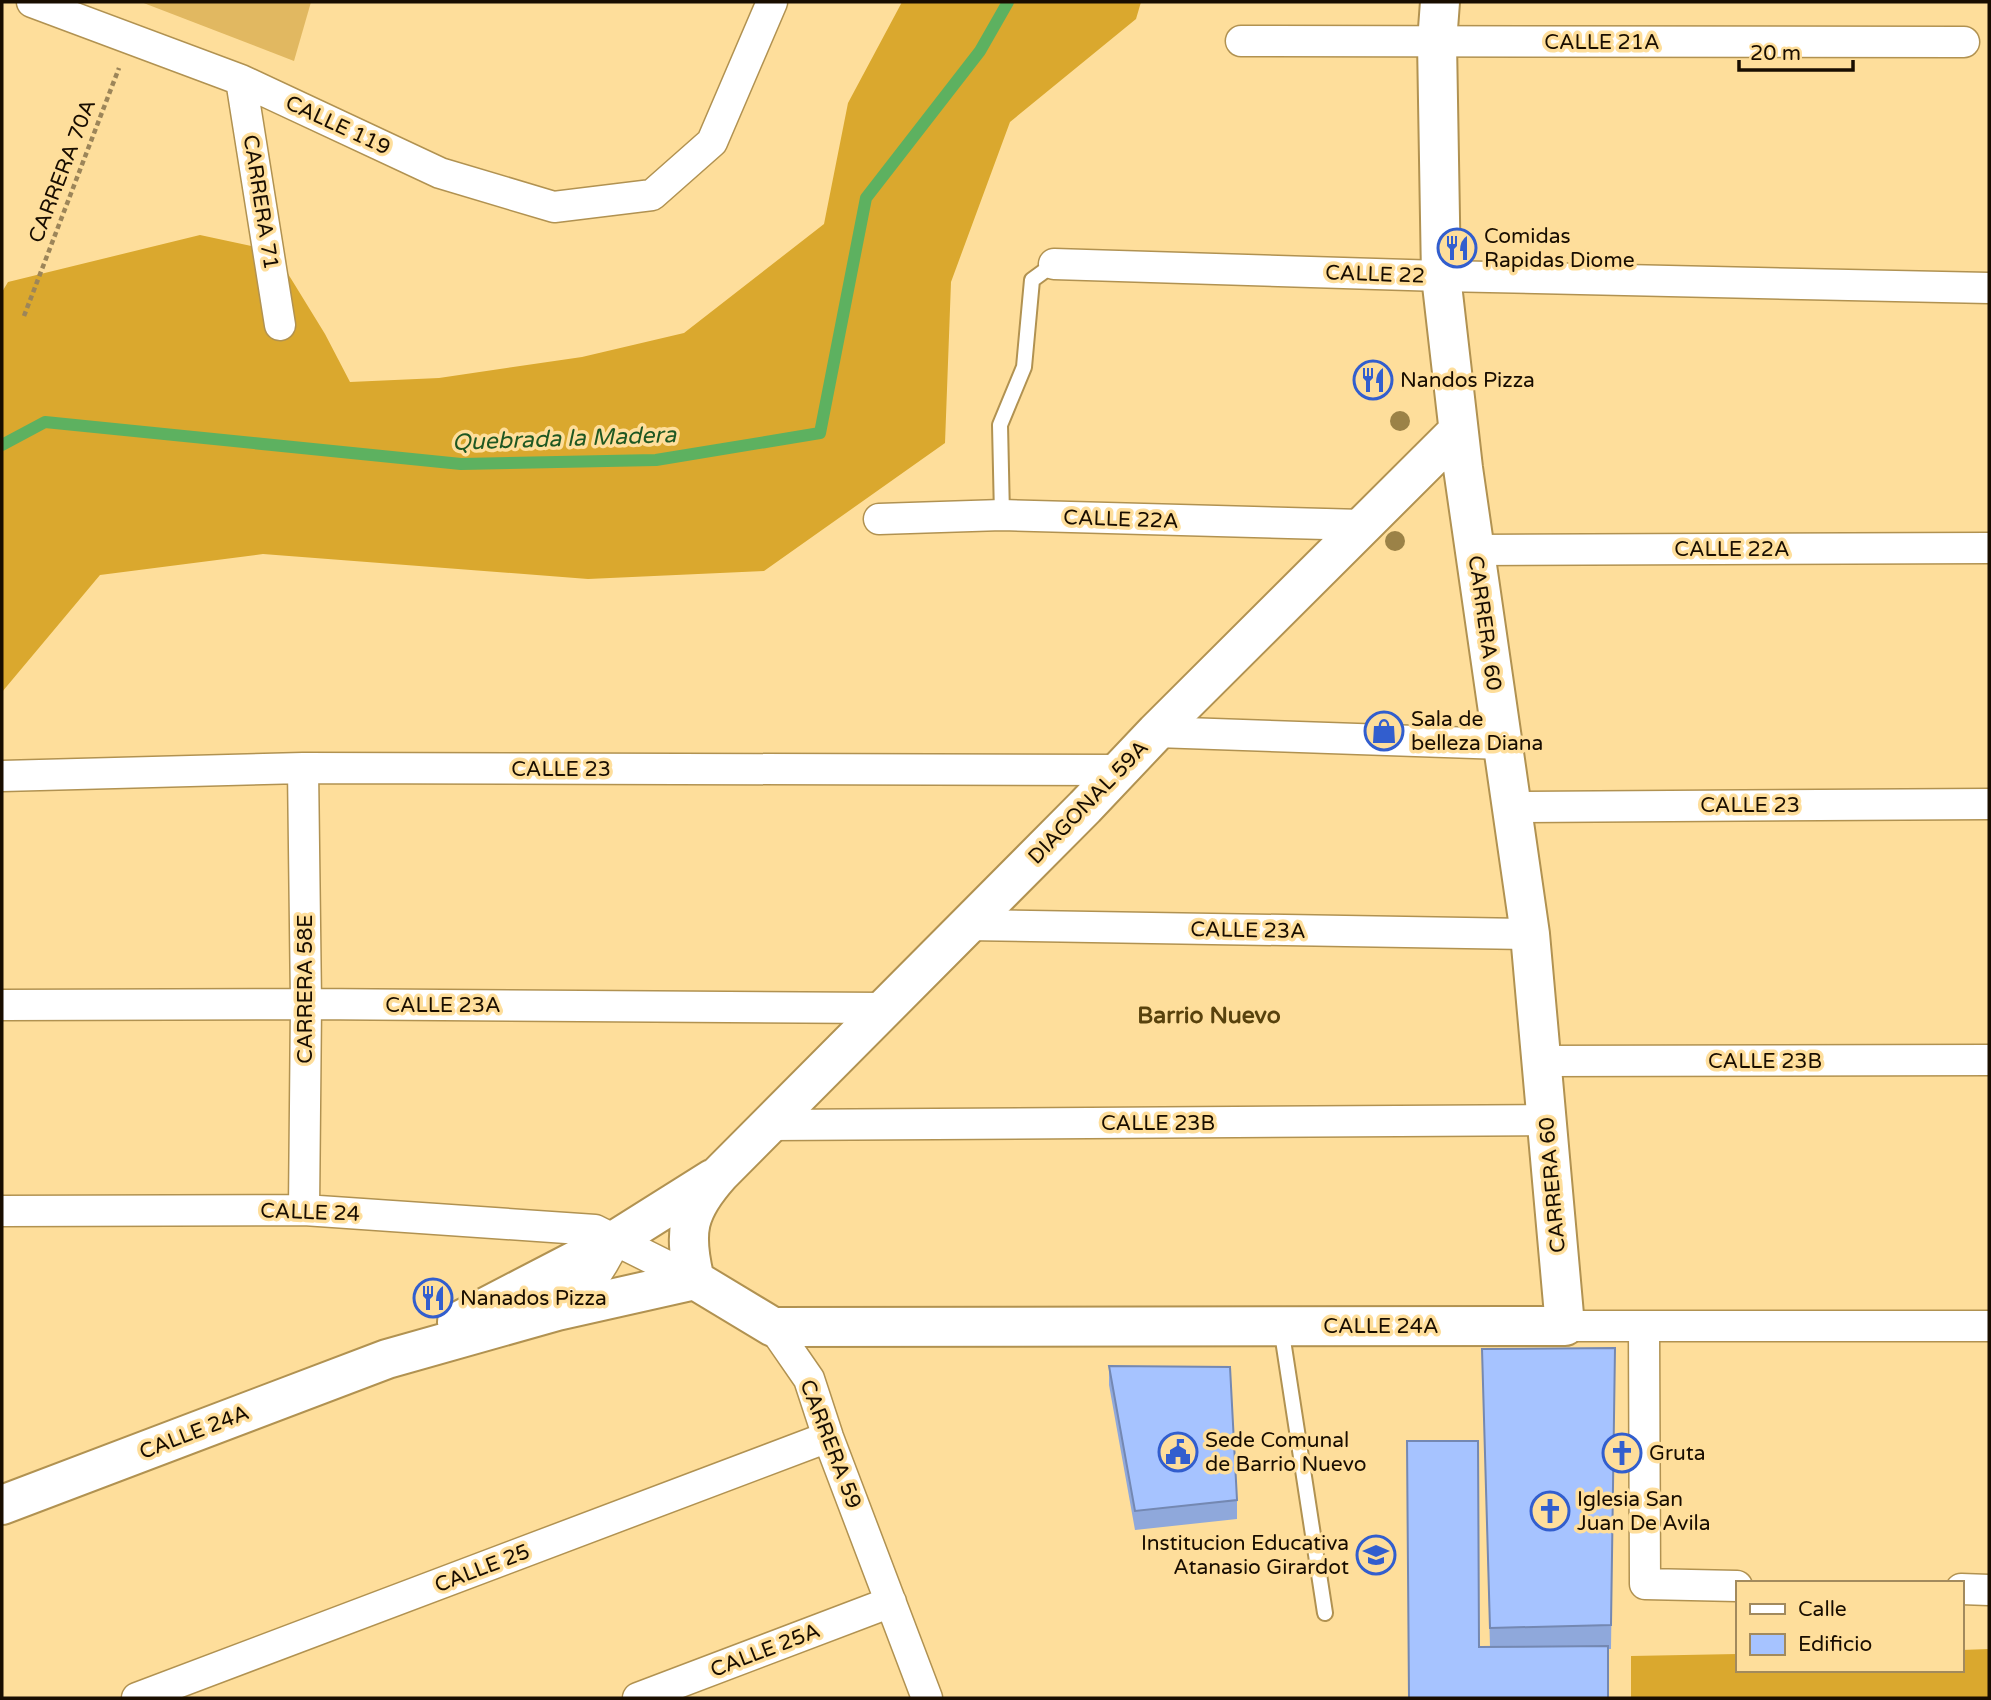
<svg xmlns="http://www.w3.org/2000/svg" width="1991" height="1700" font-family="'Varela Round',sans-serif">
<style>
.green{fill:#e1b861}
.forest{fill:#daa82e}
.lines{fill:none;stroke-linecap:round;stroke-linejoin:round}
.stream{stroke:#5db160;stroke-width:12}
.service-casing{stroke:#b19251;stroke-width:18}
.minor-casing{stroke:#b19251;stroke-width:33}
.secondary-casing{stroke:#b19251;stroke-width:42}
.path{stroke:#9c8559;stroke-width:4.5;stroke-dasharray:5 3.5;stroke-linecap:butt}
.service{stroke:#fff;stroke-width:14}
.minor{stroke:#fff;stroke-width:30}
.secondary{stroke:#fff;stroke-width:38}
.tree{fill:#9b8247}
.wall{fill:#8fa8db}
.building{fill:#a6c3ff;stroke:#7488b2;stroke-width:2}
.labels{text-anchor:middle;stroke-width:7;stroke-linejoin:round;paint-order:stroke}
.street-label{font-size:21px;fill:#180d00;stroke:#fede9b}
.poi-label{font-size:21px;fill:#180d00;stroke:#fede9b;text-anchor:start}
.water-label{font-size:23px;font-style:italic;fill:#1e5722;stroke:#fede9b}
.neighbourhood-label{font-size:23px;font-weight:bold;fill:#58420d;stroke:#fede9b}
</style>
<rect width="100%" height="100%" fill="#fede9b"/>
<path class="green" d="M141,2h170l-17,59z"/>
<path class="forest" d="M902,2h239l-5,17 -126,103 -59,160 -6,161 -181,128 -176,8 -325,-25 -163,21 -98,117v-400l6,-10 192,-47 74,16 51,83 25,48 89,-4 143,-21 102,-24 140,-109 24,-121z
M1989,1649v49h-358v-42l106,-2v16h224v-20z"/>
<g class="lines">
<path class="stream" d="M2,445l43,-23 416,42 195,-4 164,-27 46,-235 114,-147 28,-49"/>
<defs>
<path id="service" d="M1002,515l-2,-90 24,-58 8,-87 22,-16
M1281,1327l44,286"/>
<path id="minor" d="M32,2l209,78 199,93 114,34 98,-12 60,-53 60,-140
M1241,41l723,1
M241,80l39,245
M1054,264l387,12 548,12
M879,519l123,-4 360,10
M1475,550l514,-2
M1156,732l347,12
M303,768l3,236 -2,206
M2,776l301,-8 817,2
M1511,807l478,-3
M966,925l564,9
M2,1005l304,-1 578,4
M1540,1061l449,-1
M770,1125l776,-5
M2,1211l302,-1 291,20 100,50
M559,1310c27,-19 43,-40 56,-70
M1565,1326h424
M773,1327l36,52 19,58 99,261
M1644,1327l1,257 92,2
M1961,1589l28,1
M137,1698l691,-261
M638,1698l253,-96"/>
<path id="secondary" d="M695,1280l78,47 792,-1 -35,-392 -67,-466 -22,-192 -4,-234 3,-40
M695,1280c-12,-48 -8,-69 25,-106l365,-367 71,-75 302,-301
M457,1322l158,-82 97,-61
M2,1505l385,-146 170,-48 138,-31"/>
</defs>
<use href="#service" class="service-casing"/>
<use href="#minor" class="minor-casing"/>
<use href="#secondary" class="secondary-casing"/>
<path class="path" d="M24,316l95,-248"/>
<use href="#service" class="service"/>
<use href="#minor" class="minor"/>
<use href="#secondary" class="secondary"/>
</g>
<g class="tree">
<circle cx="1400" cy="421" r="10"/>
<circle cx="1395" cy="541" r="10"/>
</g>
<path class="wall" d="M1615,1348l-4,301 -132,-2h11l-8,-298z
M1109,1366l128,134v19l-102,11 -26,-145z"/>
<path class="building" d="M1615,1348l-4,277 -121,3 -8,-279z
M1109,1366l121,1 7,133 -102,11z
M1407,1441h71l1,206 129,-1v52h-199z"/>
<defs>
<symbol id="restaurant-ring" viewBox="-11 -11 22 22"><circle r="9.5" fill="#fede9b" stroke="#325ece" stroke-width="1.5"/><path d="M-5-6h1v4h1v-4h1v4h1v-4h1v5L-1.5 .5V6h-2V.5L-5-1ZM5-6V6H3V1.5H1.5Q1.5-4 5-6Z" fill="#325ece"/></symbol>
<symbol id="shop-ring" viewBox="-11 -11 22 22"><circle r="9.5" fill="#fede9b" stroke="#325ece" stroke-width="1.5"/><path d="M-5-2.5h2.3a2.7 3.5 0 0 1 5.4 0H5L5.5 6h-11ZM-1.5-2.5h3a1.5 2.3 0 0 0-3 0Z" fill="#325ece"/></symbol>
<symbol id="civic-ring" viewBox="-11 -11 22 22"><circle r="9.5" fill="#fede9b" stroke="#325ece" stroke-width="1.5"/><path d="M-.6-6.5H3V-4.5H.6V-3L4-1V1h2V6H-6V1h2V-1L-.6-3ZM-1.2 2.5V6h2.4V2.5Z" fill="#325ece"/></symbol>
<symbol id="church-ring" viewBox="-11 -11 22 22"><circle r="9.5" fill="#fede9b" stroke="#325ece" stroke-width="1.5"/><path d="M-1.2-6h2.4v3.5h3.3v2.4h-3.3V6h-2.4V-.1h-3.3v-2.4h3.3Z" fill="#325ece"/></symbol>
<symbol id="school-ring" viewBox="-11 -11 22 22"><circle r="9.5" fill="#fede9b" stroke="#325ece" stroke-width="1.5"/><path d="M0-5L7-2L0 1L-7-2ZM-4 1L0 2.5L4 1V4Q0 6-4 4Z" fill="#325ece"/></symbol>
</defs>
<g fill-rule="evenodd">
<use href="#restaurant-ring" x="1435" y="226" width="44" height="44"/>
<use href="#restaurant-ring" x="1351" y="358" width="44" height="44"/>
<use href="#shop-ring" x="1362" y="709" width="44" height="44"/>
<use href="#restaurant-ring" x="411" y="1276" width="44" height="44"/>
<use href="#civic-ring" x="1156" y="1430" width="44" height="44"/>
<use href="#church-ring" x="1600" y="1431" width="44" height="44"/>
<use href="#church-ring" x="1528" y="1489" width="44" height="44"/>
<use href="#school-ring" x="1354" y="1533" width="44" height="44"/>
</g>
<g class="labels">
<g class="street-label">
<text x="1602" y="49">CALLE 21A</text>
<text transform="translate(338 125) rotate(25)" y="7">CALLE 119</text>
<text transform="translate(62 171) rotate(-69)" y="7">CARRERA 70A</text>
<text transform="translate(261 202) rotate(81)" y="7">CARRERA 71</text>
<text transform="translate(1375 274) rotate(2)" y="7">CALLE 22</text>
<text transform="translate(1121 519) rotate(2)" y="7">CALLE 22A</text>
<text x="1732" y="556">CALLE 22A</text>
<text transform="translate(1485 623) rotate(82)" y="7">CARRERA 60</text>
<text x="561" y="776">CALLE 23</text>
<text transform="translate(1088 802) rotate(-46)" y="7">DIAGONAL 59A</text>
<text x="1750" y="812">CALLE 23</text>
<text transform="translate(1248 930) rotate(1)" y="7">CALLE 23A</text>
<text transform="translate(305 989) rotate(-90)" y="7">CARRERA 58E</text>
<text x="443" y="1012">CALLE 23A</text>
<text x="1765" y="1068">CALLE 23B</text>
<text x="1158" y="1130">CALLE 23B</text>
<text transform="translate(1552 1185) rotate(-95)" y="7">CARRERA 60</text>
<text transform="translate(310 1212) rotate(2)" y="7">CALLE 24</text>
<text x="1381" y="1333">CALLE 24A</text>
<text transform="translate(194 1432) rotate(-21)" y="7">CALLE 24A</text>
<text transform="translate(831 1444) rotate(69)" y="7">CARRERA 59</text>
<text transform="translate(482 1568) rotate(-21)" y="7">CALLE 25</text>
<text transform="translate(765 1650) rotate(-21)" y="7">CALLE 25A</text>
</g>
<g class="poi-label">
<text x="1484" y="243">Comidas<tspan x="1484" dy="24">Rapidas Diome</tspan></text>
<text x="1400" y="387">Nandos Pizza</text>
<text x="1411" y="726">Sala de<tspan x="1411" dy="24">belleza Diana</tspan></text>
<text x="460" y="1305">Nanados Pizza</text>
<text x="1205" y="1447">Sede Comunal<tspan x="1205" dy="24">de Barrio Nuevo</tspan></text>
<text x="1649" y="1460">Gruta</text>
<text x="1577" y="1506">Iglesia San<tspan x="1577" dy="24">Juan De Avila</tspan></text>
<text x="1349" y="1550" text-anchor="end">Institucion Educativa<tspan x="1349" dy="24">Atanasio Girardot</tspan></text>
</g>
<g class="water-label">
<text transform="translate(564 438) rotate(-2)" y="8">Quebrada la Madera</text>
</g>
<g class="neighbourhood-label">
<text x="1209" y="1023">Barrio Nuevo</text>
</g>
</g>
<rect width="1991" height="1700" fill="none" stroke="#180d00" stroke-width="7"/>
<rect x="1736" y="1581" width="228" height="91" fill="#fede9b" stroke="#a28a5d" stroke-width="2"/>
<rect x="1750" y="1604" width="35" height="10" fill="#ffffff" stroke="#a28a5d" stroke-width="2"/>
<text x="1798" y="1616" font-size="21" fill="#180d00">Calle</text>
<rect x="1750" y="1634" width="35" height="21" fill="#a6c3ff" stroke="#a28a5d" stroke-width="2"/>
<text x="1798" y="1651" font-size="21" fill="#180d00">Edificio</text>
<path d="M1739 60v10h114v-10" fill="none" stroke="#180d00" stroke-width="3.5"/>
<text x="1750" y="60" font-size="21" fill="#180d00" stroke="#fede9b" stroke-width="5" paint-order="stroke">20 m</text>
</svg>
